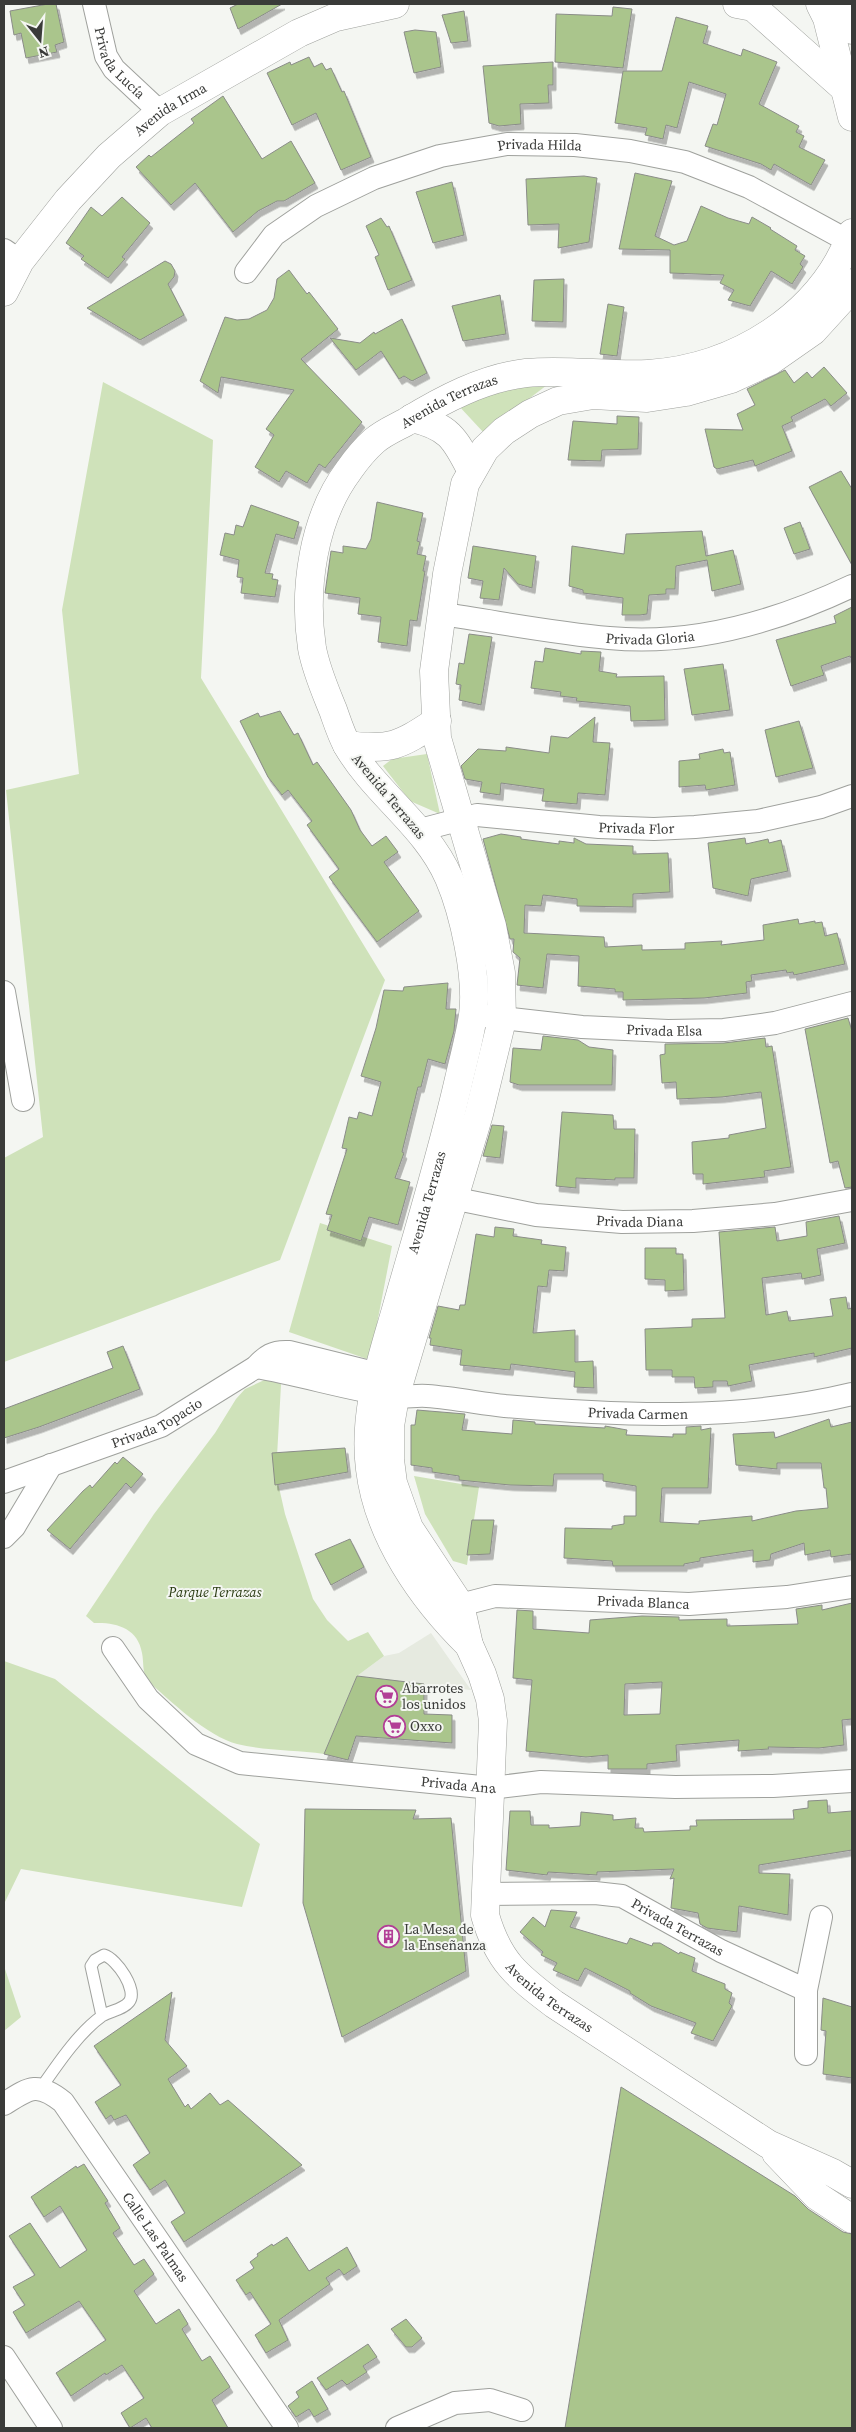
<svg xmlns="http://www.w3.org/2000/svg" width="856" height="2432" font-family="'Source Serif 4',serif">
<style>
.built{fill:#e6eae0}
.green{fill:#cfe2ba}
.building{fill:#aac58c;stroke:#8a8c88;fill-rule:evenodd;filter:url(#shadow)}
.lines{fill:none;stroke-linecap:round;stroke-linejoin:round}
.service-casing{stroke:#9fa19d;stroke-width:13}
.minor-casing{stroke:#9fa19d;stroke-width:24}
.tertiary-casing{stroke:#9fa19d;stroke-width:29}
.service{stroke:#fff;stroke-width:11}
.minor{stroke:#fff;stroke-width:22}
.tertiary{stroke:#fff;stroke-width:28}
.labels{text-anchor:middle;stroke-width:4;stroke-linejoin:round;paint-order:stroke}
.street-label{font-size:14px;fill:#3a3b39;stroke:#f4f6f2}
.park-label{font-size:14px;font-style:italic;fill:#2a3b12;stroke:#f4f6f2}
.poi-label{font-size:14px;fill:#3a3b39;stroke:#f4f6f2;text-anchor:start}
</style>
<defs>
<filter id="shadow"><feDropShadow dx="3" dy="5.5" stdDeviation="0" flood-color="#0004"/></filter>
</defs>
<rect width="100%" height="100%" fill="#f4f6f2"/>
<path class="built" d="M431,1633l40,57 -114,-14 27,-20 15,-3z"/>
<path class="green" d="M103,382l110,58 -12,238 184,302 -105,280 -276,102v-204l39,-21 -37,-347 73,-16 -17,-164z
M547,385l-63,48 -26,-28c30,-10 57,-19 89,-20z
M427,754l13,60 -30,-13 -27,-35 9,-7z
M320,1223l72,23 -22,114 -81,-28z
M271,1377l9,3 1,5 -5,89 9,40 28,85 14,21 21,21 20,-9 16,24 -27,20 -33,78c-28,-4 -59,-3 -87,-10 -30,-8 -67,-43 -90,-64 -5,-10 -3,-17 -5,-27 -4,-25 -26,-31 -48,-30l-8,-7 68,-102 61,-81 21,-34 9,-10z
M414,1476l65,11 -12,78 -14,-4 -28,-47z
M4,1661l51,18 205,165 -18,63 -221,-38 -17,35z
M4,1966l17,51 -17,14z"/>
<path class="building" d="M48,4h8l8,38 -9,3 2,7 -31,6 -5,-25 -7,2 -4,-24z
M238,4h44l-44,25 -8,-21z
M613,7l19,2 -9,59 -68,-6 1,-48 56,2z
M464,11l4,30 -17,2 -9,-28z
M676,17l32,9 -5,17 38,13 2,-7 34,13 -18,42 40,22 -3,6 8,4 -5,11 26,13 -14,25 -37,-21 -3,6 -10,-6 -56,-18 8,-22 4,1 9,-31 -37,-12 -12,46 -11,-3 -3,14 -18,-4 2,-7 -32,-5 8,-52h39z
M415,30l21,2 5,35 -27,6 -10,-41z
M309,57l5,10 8,-4 4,7 5,-2 11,24 2,-1 27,66 -30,13 -25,-57 -24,12 -25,-52 23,-11 1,3z
M553,62v23h-5l1,18 -29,1 1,20 -22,2 -10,-3 -6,-57z
M223,96l39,63 29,-18 24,42 -31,18h-7l-19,10 -25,21 -38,-49 -24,22 -35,-38 13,-12 2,2 43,-34 -3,-4z
M635,173l37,8 -17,55 19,9 13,-4 14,-35 27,12 21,6 3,-7 19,11 -1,1 27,17 -2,4 10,6 -5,8 3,3 -11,17 -21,-13 -21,35 -22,-6 6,-10 -14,-7 4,-8 -54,-2v-23l-51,-1z
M584,176l13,2 -8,64 -31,6 1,-24 -31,1 -2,-46z
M452,182l12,53 -31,8 -17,-51z
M122,197l28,26 -28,34 3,2 -17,19 -27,-19 3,-3 -18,-13 25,-36 11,9z
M381,218l6,9 2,-1 23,54 -24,10 -13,-33 4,-2 -13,-29z
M165,261l6,3 4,7 -1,6 -6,7 16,31 -44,25 -53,-32z
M289,270l18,24 2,-2 29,37 -37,30 61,63 -37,46 -6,-4 -12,19 -21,-12 -7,11 -24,-15 19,-32 -8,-6 28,-39 -73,-13 -3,16 -18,-12 25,-64 12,3 12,-1 18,-9 7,-12 3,-19z
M564,279l-1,43 -31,-1 2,-41z
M500,295l6,39 -43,7 -11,-35z
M608,304l16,3 -7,49 -17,-2z
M402,319l25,54 -15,8 -8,-5 -5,3 -18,-28 -25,19 -26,-32 30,5 14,-11 1,2z
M824,367l23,26 -16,13 -6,-7 -34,18 2,4 -11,5 10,25 -37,15 -2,-6 -36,9 -3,-2 -9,-38 38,1 -6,-16 18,-9 -8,-16 38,-19 9,13 13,-11 5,6z
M617,416l22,1 -1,32 -36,1 -1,11 -33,-1 5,-39 44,3z
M841,471l11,18v76l-43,-78z
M377,502l46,11 -6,28 3,1 -3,12 9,2 -3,15h2l-8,50 -7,-1 -3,26 -29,-4 3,-25 -23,-3 2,-16 -35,-5 6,-42 12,2v-7l23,3 5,-10z
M251,505l48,17 -5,17 -18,-5 -11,39 8,1 -1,5 6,1 -3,17 -34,-4 2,-15 -6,-1 2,-17 -19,-5 5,-22 9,2 2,-10 7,2z
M800,522l10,27 -16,5 -10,-26z
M702,531l4,25 27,-6 8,34 -29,7 -5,-31 -31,6 -1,23h-9v5l-17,1 -2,19 -7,1h-18l1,-17 -40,-5v-3l-14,-4 3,-40 52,8 2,-20z
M473,546l63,10 -4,32 -14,-4 -14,-16 -5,32 -19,-2 3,-17 -15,-3z
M852,607v53l-2,-4 -29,10 3,9 -33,11 -15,-46 60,-17 -2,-7z
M469,634l23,3 -11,68 -22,-5 2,-15 -5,-1 3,-21 5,1z
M545,648l36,6v-3l20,1 -2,19 18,3 -1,3 48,-1 1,44 -34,1 -1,-15 -54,-5 1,-3 -17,-2 1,-4 -30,-4 4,-27 8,1z
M723,664l7,46 -38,5 -8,-46z
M280,711l14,24 4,-2 15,32 4,-3 34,48 9,20 12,16 14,-10 12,16 -14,10 35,49 -42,31 -48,-65 10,-8 -32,-44 5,-4 -24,-31 -6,5 -14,-18 -28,-56 18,-8 2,4z
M595,717l-2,25 17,1 -5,52 -27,-2 -1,11 -35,-3 2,-12 -43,-6 -1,12 -20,-3 2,-10 -17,-3 -4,-13 17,-17 28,2v-4l43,6 2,-17 17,2z
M799,721l14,47 -37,9 -11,-47z
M723,749l1,4 6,-1 5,33 -29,5 -1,-5 -26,2v-26l21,-2 -1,-5z
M501,834l20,3v2l38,5v-3l15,2v-5l12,6 47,2v8l35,-1 2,39 -37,2v13l-56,-1v-7l-34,-4 -2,11 -16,-1 -1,28 80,4 1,10 37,-2v5l43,-1v-6l37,-2 -1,4 43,-5 -1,-15 35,-6 1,5 16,-3v2l7,-1 3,14 12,-3 8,31 -51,11 -1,-3 -6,1 -1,-3 -35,5 1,6 -6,1 1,11 -43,5 -81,2v-8h-8v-3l-37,-3 1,-30 -32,-2 -4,34 -26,-3 3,-27 -7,-6 1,-13h-4l-27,-100z
M745,838l1,6 22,-5 1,4 12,-3 7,31 -37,8 -3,17 -35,-8 -5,-45z
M448,983l-2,26h10l-2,22 -9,33 -17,-5 -7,28h-3l-16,65 2,1 -9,25 15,4 -12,43 -29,-8 -8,24 -34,-11 5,-15 -6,-1 21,-65 -5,-1 7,-31 8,2 2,-7 13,4 9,-34 -20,-6 15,-48 8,-38 19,1 1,-4z
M848,1018l4,13v156l-7,1 -7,-27 -8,2 -25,-134z
M543,1036l35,4 11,7 24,3 -1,35h-93l-9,-3 3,-34 28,2z
M765,1038l1,9 6,-1 19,121 -27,4 1,6 -62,7v-10h-10l-1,-32 37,-4v-3l37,-7 -5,-36 -39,5 -45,2 -1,-17 -14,1 -2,-28 5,-1v-10l59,-1z
M562,1112l51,3 1,14h21l-1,49h-19v2l-39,-2v10l-20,-2z
M492,1125l12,1 -4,32 -17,-2z
M839,1216l6,27 -28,6 4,26 -19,4 -1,-6 -39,5 4,37 21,-4 2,10 44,-5 -3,-17 16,-2 2,12 4,-1v40l-38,9v-4l-65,12 3,16 -24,5 -1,-5h-14v6l-18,1 -1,-11h-22v-7h-26l-1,-41 47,-2v-8l33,-1 -6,-86 56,-5 2,14 30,-5 -1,-14z
M495,1227l19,2 -1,7 29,4 -1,4 25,3 -2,24 -15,-1 -2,17 -9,-1 -5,47 42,-3v32l18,-1 1,27 -20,-1 1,-15 -64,-8 -1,6 -50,-5 2,-15 -32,-5 1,-7h-2l9,-32 21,4 1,-5h5l11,-71 18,3z
M645,1248h31v6h7l1,36 -19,1v-11l-20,-1z
M123,1346l17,43 -101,38 -35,11v-29l109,-41 -6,-16z
M417,1410l48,4 -3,16 50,4 1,-14 22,2v2l70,4v-2l22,4 -1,5 47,2v-3h13v-7l15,-1v4l10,-2 -3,60h-46l-2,34 39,2v-3l53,-5v5l44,-10 32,-3 -2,-20h-2l-3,-25h-44v6l-41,-4 -3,-31 41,-2 1,6 54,-19 2,8 21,-5v132l-21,3 -1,-7 -25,5 -1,-12 -33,11 -1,6 -17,2v-12l-53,8v3l-16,3v2h-71l-1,-5 -48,-3 1,-30 47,1v-3l12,-2v-8h12v-30l-33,-5v-7h-49l-1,12 -43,-1 -51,-5v-4l-27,-4v-4l-21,-3v-40h4z
M345,1448l3,24 -73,13 -3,-32z
M123,1457l20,17 -12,14 -5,-5 -56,66 -23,-19 36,-39 7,-6 2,3 23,-26 2,2z
M472,1520h22l-4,34 -23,1z
M350,1539l14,28 -33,18 -16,-31z
M852,1603v116l-10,1 2,25 -25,3 -51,-1 1,2 -31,2 1,-11 -63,5 1,16 -30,3v5h-39v-14l-22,2 -60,-6 6,-71 -19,-2 4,-68 16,1v18l56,4 1,-13 52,-4 37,1v3l48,-1v7l71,-2 -2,-15 26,-4v5zM662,1682l-2,32 -36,1 1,-31z
M357,1676l67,8v30l28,1v28l-96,-7 -8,24 -24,-6z
M827,1800l1,13 24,-2v39l-93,15v8l31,1 -2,41 -49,-9 -2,26 -30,-4 -7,-4 -2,-11 -27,-5 3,-30 -4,1 4,-10 -77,3v3l-49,-3 -1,3 -41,-5 4,-59h20l1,14h18v3l31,-2 1,-14 32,3v5l23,-2 -1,10h8l1,4 46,-2v-4h7l-1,-6 98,-1 -1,-9 15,-2v-7z
M305,1809l111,1 -3,9 38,-1 15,153 -124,66 -39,-134z
M551,1910l26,2 -7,15 57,17 3,-6 22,8 1,-3h7l19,11 1,-2 15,6 -3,13 33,13v5l7,4 -3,10 3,3 -19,35 -22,-8 5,-10 -45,-17 -21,-13v-2l-45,-23 -7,13 -25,-11 4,-7 -16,-8 2,-3 -23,-20 13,-15 12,10z
M172,1992l-7,48 22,26 -19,13 17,28 3,-3 3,5 19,-16 10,12 8,-5 74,65 -118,77 -13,-20 14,-9 -20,-33 -15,10 -17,-25 17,-12 -24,-38 -12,5 -3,-5 -5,4 -11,-17 26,-17 -27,-39z
M823,1998l29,9v71l-29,-4 3,-43 -5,-1z
M621,2087l174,109 13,13 35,23 9,2v194h-287z
M84,2164l24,37 -3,2 15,25 -7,5 21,32 10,-6 10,15 -20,17 22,33 23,-15 9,15 -6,5 20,32 8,-5 20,31 -18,13 16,28h-76l-6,-10 -16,10 -9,-15 23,-15 -22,-33 -16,10 -1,-2 -34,23 -15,-23 50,-33 -27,-39 -53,32 -13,-21 12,-7 -12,-18 22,-12 -26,-39 21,-13 30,45 27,-18 -27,-44 -16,11 -13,-20 45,-31 1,2z
M287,2237l22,34 38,-24 10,19 -13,9 -5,-6 -13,9 4,6 -51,36 9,20 -22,13 -11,-18 16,-11 -21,-32 -4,3 -10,-15 18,-12 -4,-6 8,-6 -1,-2 15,-10 1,2z
M406,2319l16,19 -10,9h-6l-15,-18z
M368,2344l9,13 -14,9 4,6 -20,13 -5,-5 -16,10 -9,-12z
M312,2381l16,28 -14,8 -5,-8 -13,8 -8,-11 11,-9 -3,-5z"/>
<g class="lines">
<defs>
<path id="service" d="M41,2088c16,-23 38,-56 61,-72 7,-5 21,-6 27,-14 9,-12 -12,-43 -25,-47l-9,5 -4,6 11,50"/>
<g id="minor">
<path id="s1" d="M94,4l12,52 8,13 46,43"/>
<path d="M4,250l16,11"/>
<path id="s2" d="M246,272l28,-37 42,-29 58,-28 66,-22 67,-12 68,1 55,6 55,11 64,25 103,56"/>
<path id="s3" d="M442,614c56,8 111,19 167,24 83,8 169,-17 243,-52"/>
<path id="s4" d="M420,830l57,-15 122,12 55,2 41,-2 63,-6 63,-14 31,-11"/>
<path d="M4,992l19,108"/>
<path id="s5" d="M485,1016l97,11 86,4 56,-1 51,-7 77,-20"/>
<path id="s6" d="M437,1195l99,20 86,7 71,-1 82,-7 77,-14"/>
<path id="s7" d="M256,1367c46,8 91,22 137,29 11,2 22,-1 34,0 26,2 52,7 78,10 114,10 236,15 347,-12"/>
<path id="s8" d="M4,1482l157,-56 95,-59c10,-11 17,-16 33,-15l105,26"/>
<path d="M4,1537l10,-10 37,-62"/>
<path id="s9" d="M444,1612l16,-7 35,-9 194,8 98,-7 65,-10"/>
<path id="s10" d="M113,1648l35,51 48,45 44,19 251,25 50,-6 134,5 98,-1 79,-5"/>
<path id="s11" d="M484,1894l111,-1 27,3 99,55 85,39"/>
<path d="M806,2054v-64l15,-73"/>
<path id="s12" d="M4,2104c25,-16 33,-23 59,-2l224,326"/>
<path d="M4,2357l47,71"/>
<path d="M397,2428l58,-25 35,-3 32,10"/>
</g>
<g id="tertiary">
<path d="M737,4l16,3 99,88"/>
<path d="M820,4l7,14 25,99"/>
<path d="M843,4l9,26"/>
<path id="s13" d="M852,283l-9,15 -30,33 -43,30 -39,18 -45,13 -39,6 -54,-3 -35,6 -28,13 -26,17 -19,18 -20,35 -18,90 -13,97 3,67 55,188 9,47 1,47 -23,94 -84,283 -5,29v34l3,23 16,45 51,77 9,40 13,29 8,25 3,22 -8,194c13,46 32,61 69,89l214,140 65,29 19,11"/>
<path id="s14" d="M4,292l16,-31 48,-61 41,-44 51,-44 139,-79 37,-16 59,-13"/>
<path d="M412,418c36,8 43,20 59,52"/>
<path d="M347,745c45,6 53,0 90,-24"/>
<path id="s15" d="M469,1645c-47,-46 -91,-109 -99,-176 -7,-54 10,-105 25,-156 22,-78 46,-155 64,-234 5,-21 11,-43 14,-64 5,-38 -9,-102 -24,-137 -23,-53 -74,-84 -102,-133 -6,-11 -10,-24 -14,-35 -8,-20 -17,-40 -21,-62 -9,-59 1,-130 37,-178 7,-10 16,-21 25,-29 9,-8 21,-13 32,-19 36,-22 77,-44 120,-49 39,-4 82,3 122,1 87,-6 172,-57 204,-141"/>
<path d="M776,2153l41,43 35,23"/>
</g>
</defs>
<use href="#service" class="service-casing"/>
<use href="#minor" class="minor-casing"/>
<use href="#tertiary" class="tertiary-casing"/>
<use href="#service" class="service"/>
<use href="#minor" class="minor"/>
<use href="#tertiary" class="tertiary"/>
</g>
<defs>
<symbol id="supermarket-ring" viewBox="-11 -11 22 22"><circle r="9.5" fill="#f4f6f2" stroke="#b23e96" stroke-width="1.5"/><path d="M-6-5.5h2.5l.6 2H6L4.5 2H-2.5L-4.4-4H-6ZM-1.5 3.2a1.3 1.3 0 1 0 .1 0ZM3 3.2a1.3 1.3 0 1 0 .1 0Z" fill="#b23e96"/></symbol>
<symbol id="building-ring" viewBox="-11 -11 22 22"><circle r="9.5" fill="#f4f6f2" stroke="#b23e96" stroke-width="1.5"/><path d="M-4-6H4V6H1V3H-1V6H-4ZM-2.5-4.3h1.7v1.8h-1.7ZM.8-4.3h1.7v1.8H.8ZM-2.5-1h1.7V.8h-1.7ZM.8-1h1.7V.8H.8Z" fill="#b23e96"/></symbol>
</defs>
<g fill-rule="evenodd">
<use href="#supermarket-ring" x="374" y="1684" width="25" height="25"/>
<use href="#supermarket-ring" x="382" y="1714" width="25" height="25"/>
<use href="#building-ring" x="376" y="1924" width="25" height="25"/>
</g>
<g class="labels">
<g class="street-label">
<text dy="5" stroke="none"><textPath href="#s1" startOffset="66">Privada Lucía</textPath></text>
<text dy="5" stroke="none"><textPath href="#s14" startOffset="250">Avenida Irma</textPath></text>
<text dy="5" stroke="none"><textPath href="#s2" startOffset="332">Privada Hilda</textPath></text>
<text dy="5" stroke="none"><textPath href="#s15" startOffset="1395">Avenida Terrazas</textPath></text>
<text dy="5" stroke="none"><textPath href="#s3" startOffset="210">Privada Gloria</textPath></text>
<text transform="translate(389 796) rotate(50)" y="5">Avenida Terrazas</text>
<text dy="5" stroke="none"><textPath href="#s4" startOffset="219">Privada Flor</textPath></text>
<text dy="5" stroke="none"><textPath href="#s5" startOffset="180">Privada Elsa</textPath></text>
<text dy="5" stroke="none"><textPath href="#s15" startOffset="480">Avenida Terrazas</textPath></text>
<text dy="5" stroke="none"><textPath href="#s6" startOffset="205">Privada Diana</textPath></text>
<text dy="5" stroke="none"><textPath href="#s7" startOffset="386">Privada Carmen</textPath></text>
<text dy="5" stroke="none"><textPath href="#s8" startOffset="164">Privada Topacio</textPath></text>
<text dy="5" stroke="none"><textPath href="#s9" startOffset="202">Privada Blanca</textPath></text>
<text dy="5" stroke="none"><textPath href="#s10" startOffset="395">Privada Ana</textPath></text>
<text dy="5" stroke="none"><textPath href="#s11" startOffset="202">Privada Terrazas</textPath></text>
<text dy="5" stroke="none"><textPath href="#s13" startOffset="2051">Avenida Terrazas</textPath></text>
<text dy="5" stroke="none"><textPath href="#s12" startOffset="230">Calle Las Palmas</textPath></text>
</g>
<g class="park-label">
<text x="215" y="1597">Parque Terrazas</text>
</g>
<g class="poi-label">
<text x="402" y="1693">Abarrotes<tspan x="402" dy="16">los unidos</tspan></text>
<text x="410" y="1731">Oxxo</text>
<text x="404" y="1934">La Mesa de<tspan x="404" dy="16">la Enseñanza</tspan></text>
</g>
</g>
<rect width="856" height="2432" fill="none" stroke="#3a3b39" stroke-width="10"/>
<g transform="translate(40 40) rotate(163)" stroke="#f4f6f2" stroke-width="4" paint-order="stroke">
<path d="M0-4L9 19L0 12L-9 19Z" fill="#3a3b39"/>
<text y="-8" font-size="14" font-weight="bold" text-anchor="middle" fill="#3a3b39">N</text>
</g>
</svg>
